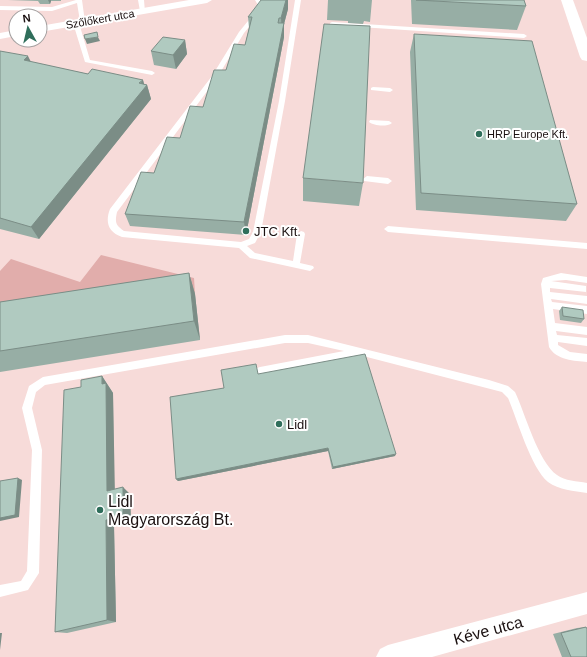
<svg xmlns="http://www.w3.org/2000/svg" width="587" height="657" font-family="Helvetica,sans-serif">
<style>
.green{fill:#e1adab}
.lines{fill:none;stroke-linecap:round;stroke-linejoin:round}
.service{fill:#fff;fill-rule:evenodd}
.minor{fill:#fff;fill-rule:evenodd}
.tertiary{fill:#fff;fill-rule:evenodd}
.wall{fill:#97aea5}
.shaded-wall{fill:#7b8d86}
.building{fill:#b0cac0;stroke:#7b8d86}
.poi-dot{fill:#2f6e5b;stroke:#fff;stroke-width:1.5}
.labels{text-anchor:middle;stroke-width:4;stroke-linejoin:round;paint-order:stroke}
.far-street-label{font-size:11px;fill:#1b1111;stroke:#fff}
.far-poi-label{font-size:11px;fill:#1b1111;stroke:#fff;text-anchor:start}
.poi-label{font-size:13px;fill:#1b1111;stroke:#fff;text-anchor:start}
.near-poi-label{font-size:16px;fill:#1b1111;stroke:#fff;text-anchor:start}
.near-street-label{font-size:16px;fill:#1b1111;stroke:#fff}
</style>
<rect width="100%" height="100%" fill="#f7dbd9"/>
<path class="green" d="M101,255l93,23 1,16 -195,30v-53l11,-12 69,23z"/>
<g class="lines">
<path class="service" d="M76,0h6l3,22 -5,-1 -3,-18 -25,8 -52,-1v-4l52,1z
M138,0h6l1,12 -5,-1z
M255,0h6l3,5 -1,5 -19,23 -27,45 -100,134c-2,10 -2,13 7,19l117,11 8,-3 4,-7 26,-131 16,-101h6l-16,101 -24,131 -6,11 -8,3 8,7 38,8 4,-27 4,-3 3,1 1,2 -5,29 13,3 1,2 -4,3 -60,-13 -11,-10 -117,-11c-14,-5 -17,-15 -12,-28l102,-133 27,-44 18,-22 1,-5z
M76,21l3,2 11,37 62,11 3,2 -3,2 -67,-13 -12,-39z
M332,22l192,12 3,2 -3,2 -194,-13v-2z
M373,87l17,1 3,2 -3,2 -19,-2v-2z
M370,120l19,1 3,2c-5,4 -18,3 -23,-1z
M367,176l21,2 4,3 -4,3 -24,-3 -1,-2z
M388,226l199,17v6l-199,-17 -4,-3z
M561,273l26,4v6l-21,-3 -15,1 35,5v6l-36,-4v4l37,4v8l-36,-5 1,3 35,4v8l-34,-5 2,14 32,4v8l-31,-4 1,4 30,3v8l-29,-4v3l12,7 17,2v8c-12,-1 -31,-2 -38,-15l-8,-63 2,-6z
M285,335h23l181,45 19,6 7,6c10,21 23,70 42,83 8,6 20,6 30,8v10c-13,-2 -28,-3 -39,-11 -17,-14 -31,-63 -40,-84l-6,-6 -139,-36 -103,19 -3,-1 -2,-3 2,-3 3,-1 84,-16 -36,-8h-23l-240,42 -9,7 -4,16 10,42 -3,123 -11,17 -28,7v-12l21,-4 6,-10 5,-121 -10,-42 7,-22 14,-9z"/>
<path class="minor" d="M189,0h23l-5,3 -167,29v-6z
M16,30v6l-16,3v-6z
M587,592v22l-155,43h-56l4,-8 8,-4z"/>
<path class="tertiary" d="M561,0h12l14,38v23l-5,-1 -2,-3z"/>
</g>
<path class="wall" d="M8,0h53v1h-10l-1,3h-10l-2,-3z
M263,0h25v9l-4,15v13l-38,198 -116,-9 -5,-12 29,-41 49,-66 23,-37 19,-25 4,-17 -1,-11z
M328,0h22l-1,9 1,-9h22l-2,22 -6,-1 -1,3 -15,-1v-2l-21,-1z
M411,0h113l2,6 -9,24 -105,-6z
M414,34l163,170 -11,17 -150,-11 -6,-158z
M185,40l2,14 -11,15 -22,-4 -3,-14z
M0,51l31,11 57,12 55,6 1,4 3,1 4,14 -112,140 -39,-10z
M303,178l60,5 -4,23 -56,-5z
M189,273l6,21 5,46 -200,32v-70z
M562,307l22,12 -3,4 -21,-3 -1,-9z
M258,374l137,82 -63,13 -4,-18 -150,30 -2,-2 48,-91z
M102,376l11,17 1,96 16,5 1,28 -17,4 2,96 -49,11 -12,-1 26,-245z
M586,627l1,30h-25l-9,-23 24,-6z"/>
<path class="shaded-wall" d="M48,0h3v1l-1,3z
M286,0h2v9l-4,15v13l-38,198 -2,-13 38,-190 -1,-14z
M98,37l2,4 -13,3 -2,-5z
M185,40l2,14 -11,15 -3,-14z
M28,56l7,14 -11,-10z
M143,80l2,8 2,-3 4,14 -112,140 -8,-12z
M189,273l6,21 5,46 -6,-19z
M102,376l11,17 2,104 -8,-6z
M328,448v3l-150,30 -2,-2z
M396,454l-1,2 -63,13 1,-2z
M18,478l4,2 -3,37 -19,4v-3z
M123,487l7,7 1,28 -17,4 2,96 -9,-2 -1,-100z
M0,633h2l-2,17z"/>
<path class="building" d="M261,0h25l-5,18h-2l-1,5h6l-40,199 -119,-8 16,-42 13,1 13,-36 13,1 10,-32 13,1 11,-37h12l8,-26 11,1 7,-28h-4z
M416,0h108l2,6z
M324,24l46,2 -7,157 -60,-5z
M97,32l1,5 -13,2 -1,-4z
M414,34l118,7 45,163 -156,-11z
M163,37l22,3 -12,15 -22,-4z
M0,51l28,5 -4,4 64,14 4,-5 51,11 -4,3 8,2 -116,142 -31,-9z
M189,273l5,48 -194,30v-49z
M562,307l21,3 1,9 -21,-3z
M365,354l31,100 -63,13 -5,-19 -152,31 -6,-82 54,-9 -3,-18 35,-6 2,10z
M102,376v8l4,-1 1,108 16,-4v30l-17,3 1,100 -52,12 9,-242 17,-3v-7z
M18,478l-3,37 -15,3v-37z
M586,627l1,2v28h-16l-10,-24z"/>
<g class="poi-dot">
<circle cx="479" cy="134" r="4"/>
<circle cx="246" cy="231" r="4"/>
<circle cx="279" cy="424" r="4"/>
<circle cx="100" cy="510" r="4"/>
</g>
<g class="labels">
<g class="far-street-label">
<text transform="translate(100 19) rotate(-10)" y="4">Szőlőkert utca</text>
</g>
<g class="far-poi-label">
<text x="487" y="138">HRP Europe Kft.</text>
</g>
<g class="poi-label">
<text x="254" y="236">JTC Kft.</text>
<text x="287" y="429">Lidl</text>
</g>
<g class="near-poi-label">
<text x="108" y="507">Lidl<tspan x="108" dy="18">Magyarország Bt.</tspan></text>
</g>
<g class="near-street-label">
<text transform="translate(488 630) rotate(-15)" y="6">Kéve utca</text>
</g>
</g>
<g transform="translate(28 28) rotate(352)"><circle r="19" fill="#ffffff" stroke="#a4a0a0"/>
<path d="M0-3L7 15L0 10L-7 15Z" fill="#2f6e5b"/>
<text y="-6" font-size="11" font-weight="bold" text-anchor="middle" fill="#1b1111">N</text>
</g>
</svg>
